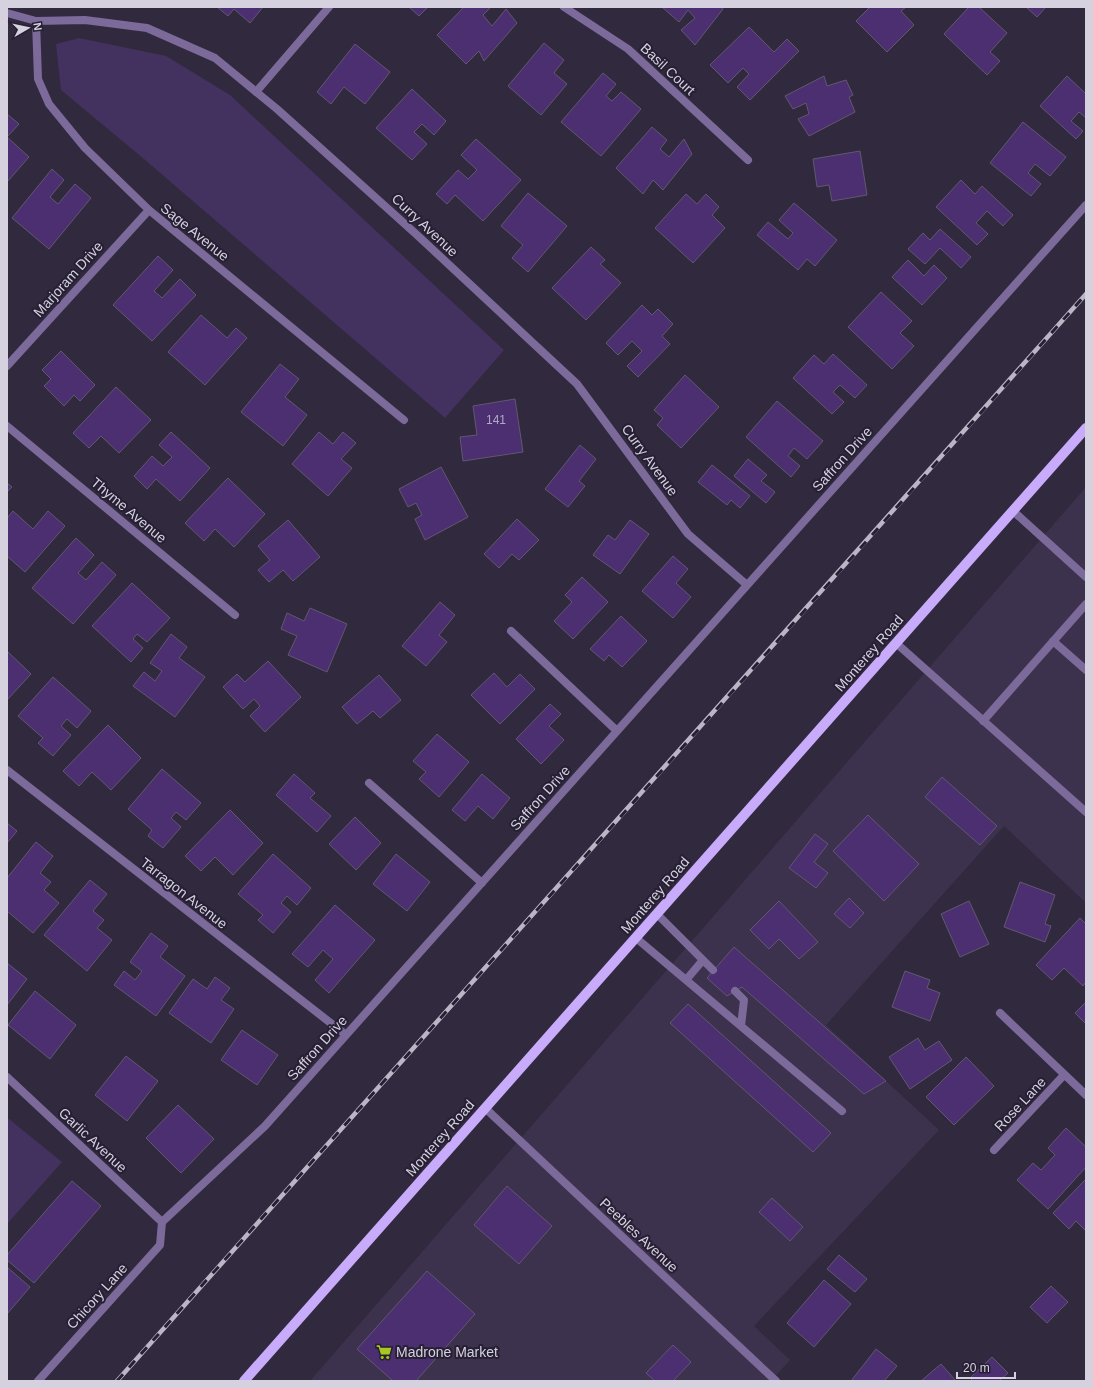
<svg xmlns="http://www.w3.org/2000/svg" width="1093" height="1388" font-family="Arial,sans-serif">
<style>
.built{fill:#3c324d}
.green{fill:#43315f}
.building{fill:#4b2f70;stroke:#615870}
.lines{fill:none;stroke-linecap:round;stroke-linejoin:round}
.service{stroke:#7c6a9b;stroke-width:8}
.minor{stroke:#7c6a9b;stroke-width:8}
.primary{stroke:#c9abfb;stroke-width:10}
.rail-casing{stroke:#bbb6c6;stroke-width:4.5}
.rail{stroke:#271f34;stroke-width:3;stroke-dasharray:9;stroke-linecap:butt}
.labels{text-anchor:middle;stroke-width:4;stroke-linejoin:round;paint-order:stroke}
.number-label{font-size:12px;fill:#b2a8c3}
.street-label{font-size:14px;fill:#d5d1df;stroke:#271f34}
.poi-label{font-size:14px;fill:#d5d1df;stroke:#271f34;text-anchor:start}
</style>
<rect width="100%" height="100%" fill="#31293e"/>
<path class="built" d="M1086,487v416l-82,-77 -178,199 113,105 -185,196 36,34 -19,21h-461z"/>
<path class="green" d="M79,38l87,18 64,39 274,255 -59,68 -301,-259 -83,-69 -5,-46z
M7,1119h2l53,43 -55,62z"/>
<path class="building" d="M217,7h46l-13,16 -16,-14 -6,7z
M409,7h19l-9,9z
M464,7h25l1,1 -7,7 9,11 14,-17 11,14 -33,38 -5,-10 -13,13 -29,-29z
M662,7h60l1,2 -28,36 -14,-15 14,-12 -7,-8 -9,12z
M870,7h36l-5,4 13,14 -27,27 -31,-31z
M969,7h10l28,26 -17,19 10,9 -13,14 -43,-41z
M1026,7h20l-9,10z
M749,27l25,25 13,-13 12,12 -49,49 -13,-13 12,-13 -6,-6 -15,15 -18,-18z
M544,43l20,17 -10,13 13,11 -26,31 -33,-29z
M355,44l35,28 -25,32 -21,-17 -13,17 -14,-12z
M603,73l13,11 -10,12 6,5 9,-9 20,17 -40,47 -40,-34z
M824,76l3,10 19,-6 7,15 -4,2 6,15 -46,24 -11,-17 11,-5 -3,-11 -13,6 -8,-13z
M1067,76l19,18v24l-7,-6 -8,9 12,10 -7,8 -36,-33z
M412,89l34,32 -12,14 -12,-11 -8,8 13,12 -15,16 -36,-32z
M7,114l12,10 -12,13 22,20 -22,25z
M1023,122l43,35 -16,19 -15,-12 -7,9 13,11 -10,12 -41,-33z
M652,127l15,13 -7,9 9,8 15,-18 8,15 -29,36 -10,-10 -10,14 -27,-26z
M476,139l45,41 -38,41 -28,-26 -8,9 -11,-10 22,-24 10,9 9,-9 -16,-15z
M860,151l7,44 -35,6 -3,-16 -12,2 -4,-28z
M52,169l12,11 -14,17 8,7 17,-20 16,14 -42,51 -37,-31z
M961,180l14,14 7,-8 31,29 -10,11 -16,-15 -11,12 12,11 -11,11 -41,-38z
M528,193l39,33 -39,46 -16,-14 11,-13 -22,-19z
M686,194l11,10 9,-10 13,13 -7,8 13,13 -32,35 -38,-35z
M794,203l43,37 -22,26 -8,-7 -9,11 -41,-35 11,-13 20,17 5,-6 -14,-13z
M940,229l31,28 -10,11 -21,-20 -15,16 -17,-15 15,-16 7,7z
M591,247l14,13 -5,4 21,19 -35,37 -34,-32z
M158,256l15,14 -19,21 8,7 18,-19 16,16 -44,46 -39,-36z
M908,260l16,16 10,-11 13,13 -25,27 -30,-28z
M881,292l31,29 -12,12 14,13 -22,23 -44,-42z
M642,305l10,10 6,-6 15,15 -11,12 8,8 -32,33 -11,-11 15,-15 -10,-10 -14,14 -12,-12z
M201,315l26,23 9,-10 11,10 -42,47 -37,-33z
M61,351l34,34 -15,16 -6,-6 -10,11 -20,-20 7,-7 -9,-9z
M833,354l34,31 -12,13 -15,-13 -7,7 11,10 -12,12 -39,-36 21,-23 10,9z
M280,364l19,15 -14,18 22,18 -24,31 -42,-34z
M685,375l34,32 -38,41 -24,-23 6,-7 -9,-8z
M116,387l35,33 -32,33 -18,-17 -12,12 -16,-15z
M515,399l8,53 -60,9 -3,-24 17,-2 -4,-29z
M777,401l46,40 -16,18 -13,-11 -6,8 12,10 -9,11 -45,-40z
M171,432l39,36 -30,33 -24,-22 -9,10 -13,-13 18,-20 11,10 9,-9 -13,-12z
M319,432l14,12 10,-12 13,11 -15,16 11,9 -24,28 -36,-32z
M580,445l16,14 -17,22 6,5 -17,21 -23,-18z
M748,459l19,16 -6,6 14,11 -9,11 -32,-27z
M712,465l38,31 -10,12 -9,-8 -4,5 -29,-23z
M441,467l27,50 -43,23 -10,-21 7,-4 -6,-12 -8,4 -9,-18z
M228,478l37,36 -31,33 -19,-18 -11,12 -19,-18z
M7,483l5,4 -5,5z
M13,511l20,18 15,-18 17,15 -40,46 -18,-16v-38z
M517,519l22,21 -20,20 -7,-6 -13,14 -15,-14z
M288,520l32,37 -27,24 -10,-11 -14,12 -11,-12 12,-10 -12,-14z
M630,520l19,14 -29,40 -27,-19 15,-20 7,5z
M76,538l18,17 -16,18 8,7 16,-18 14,13 -43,49 -41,-36z
M673,556l15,13 -12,14 15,14 -18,21 -31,-27z
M582,577l26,25 -35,37 -19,-18 18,-19 -7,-7z
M132,583l38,35 -23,24 -10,-8 -4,5 10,9 -12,14 -39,-36z
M440,602l15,13 -16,20 8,7 -21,24 -24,-20z
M310,608l37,16 -20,48 -39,-17 9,-19 -16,-7 6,-16 17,8z
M621,616l26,25 -25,26 -13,-12 -5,6 -14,-12z
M171,634l16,13 -8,11 26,19 -30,40 -42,-31 11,-14 11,9 7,-10 -12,-8z
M7,651l24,23 -24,26z
M268,661l33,36 -36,35 -15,-16 10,-10 -6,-7 -11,10 -20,-22 14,-13 8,8z
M494,673l13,14 13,-13 15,15 -35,35 -29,-29z
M379,675l22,25 -21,18 -7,-7 -16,13 -15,-17z
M53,677l38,34 -14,17 -10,-9 -6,7 10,9 -18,21 -15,-13 5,-5 -25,-22z
M550,704l11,10 -12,12 15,14 -23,24 -25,-25z
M108,725l33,33 -30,32 -19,-18 -13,14 -16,-15z
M437,734l32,28 -30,35 -20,-18 7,-7 -13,-11z
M162,769l39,34 -15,17 -10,-8 -5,6 10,9 -18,21 -15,-12 4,-6 -24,-21z
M294,774l21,19 -5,5 21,18 -14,16 -41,-37z
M482,774l28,24 -17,21 -15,-13 -13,15 -13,-11z
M942,777l55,49 -17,19 -55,-48z
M230,810l33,33 -30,32 -18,-18 -14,14 -16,-15z
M868,815l51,49 -35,37 -51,-50z
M355,817l26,26 -25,27 -27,-26z
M7,823l10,8 -10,12z
M815,834l13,10 -14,18 14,11 -12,15 -27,-20z
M36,842l17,14 -13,17 11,9 -7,8 15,13 -26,30 -26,-22v-33z
M273,854l38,34 -14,17 -10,-9 -6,7 10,9 -18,21 -15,-13 5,-5 -25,-21z
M396,854l34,28 -23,29 -34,-27z
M90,880l17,14 -14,17 11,9 -7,8 15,12 -25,31 -43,-36z
M1020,882l35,13 -10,29 6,2 -6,16 -41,-15z
M849,898l15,15 -14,15 -16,-14z
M779,901l39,41 -19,17 -20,-20 -10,10 -19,-19z
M969,901l20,43 -29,13 -19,-43z
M335,905l40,35 -46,53 -14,-13 18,-21 -10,-9 -15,17 -16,-13z
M1080,918l6,6v58l-3,4 -19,-18 -12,12 -16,-15z
M151,933l17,13 -8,11 25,19 -29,40 -42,-31 10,-14 11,9 7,-9 -12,-9z
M734,947l152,134 -22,13 -122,-107 -15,9 -20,-18z
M7,963l20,16 -20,26z
M905,971l25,9 -3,8 13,5 -10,28 -38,-14z
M215,977l15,11 -9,12 13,9 -23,34 -42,-30 24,-34 14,10z
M35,991l41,34 -26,34 -42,-34z
M1086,1002v22l-11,-11z
M688,1004l143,129 -18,19 -143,-129z
M242,1030l36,25 -21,30 -36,-25z
M918,1038l7,12 14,-9 13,19 -42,29 -21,-32z
M126,1056l32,25 -31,40 -32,-26z
M966,1057l28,29 -40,39 -28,-28z
M178,1105l36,34 -33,34 -35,-35z
M1066,1128l20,19v20l-38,42 -31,-29 16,-17 8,7 14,-15 -7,-7z
M1086,1179v52l-10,-10 -7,8 -16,-16z
M72,1181l29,25 -67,77 -27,-23v-5z
M507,1186l45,40 -33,38 -45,-39z
M772,1198l31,29 -13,14 -31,-29z
M839,1255l28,24 -12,13 -28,-23z
M7,1267l23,20 -23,27z
M427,1271l48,43 -59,67h-23l-36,-32z
M824,1280l27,24 -37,43 -27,-24z
M1051,1286l17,16 -21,21 -17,-16z
M673,1345l18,17 -18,19h-18l-9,-8z
M876,1349l21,17 -13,15h-33z
M992,1357l16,16 -9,8h-26l-3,-3z
M941,1364l15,17h-35z"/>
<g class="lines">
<path class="service" d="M1013,511l73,66
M1053,641l33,29
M896,643l190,169
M983,721l103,-117
M657,914l56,56
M636,938l206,173
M686,980l17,-20
M735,991l9,9 -3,26
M38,1381l122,-136 2,-23"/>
<path class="minor" d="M564,7l64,42 120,111
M7,13l29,8 49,-1 62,8 68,30 62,51 139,125 161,150 111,150 59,51
M36,21l2,58 11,25 36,44 64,62 255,210
M256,92l73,-85
M7,366l142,-156
M7,426l228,189
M511,631l106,100
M7,770l339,265
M369,783l113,100
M1000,1013l86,82
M7,1077l155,145 103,-96 821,-921
M485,1108l291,273
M994,1150l70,-75"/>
<path class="primary" d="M244,1381l842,-953"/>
<defs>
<path id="rail" d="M117,1381c322,-363 647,-723 969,-1087"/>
</defs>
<use href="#rail" class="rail-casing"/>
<use href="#rail" class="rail"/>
</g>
<defs>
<symbol id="supermarket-bare" viewBox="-9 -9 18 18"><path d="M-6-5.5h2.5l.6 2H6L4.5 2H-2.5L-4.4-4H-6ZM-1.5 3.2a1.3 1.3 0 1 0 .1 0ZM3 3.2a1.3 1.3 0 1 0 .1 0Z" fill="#a7c71e" stroke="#271f34" stroke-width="2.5" paint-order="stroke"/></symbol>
</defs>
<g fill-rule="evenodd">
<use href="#supermarket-bare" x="373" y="1341" width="22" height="22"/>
</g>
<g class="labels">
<g class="number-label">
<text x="496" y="424">141</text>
</g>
<g class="street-label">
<text transform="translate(668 69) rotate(43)" y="5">Basil Court</text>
<text transform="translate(425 225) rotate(43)" y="5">Curry Avenue</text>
<text transform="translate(195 232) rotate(39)" y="5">Sage Avenue</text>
<text transform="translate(68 279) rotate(-48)" y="5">Marjoram Drive</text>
<text transform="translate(842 459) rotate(-48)" y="5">Saffron Drive</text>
<text transform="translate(650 460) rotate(54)" y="5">Curry Avenue</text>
<text transform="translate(129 510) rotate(40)" y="5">Thyme Avenue</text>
<text transform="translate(869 653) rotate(-49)" y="5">Monterey Road</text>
<text transform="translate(540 798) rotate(-48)" y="5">Saffron Drive</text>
<text transform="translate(184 893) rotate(38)" y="5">Tarragon Avenue</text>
<text transform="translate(655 895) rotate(-49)" y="5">Monterey Road</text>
<text transform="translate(317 1048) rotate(-48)" y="5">Saffron Drive</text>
<text transform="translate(1020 1104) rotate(-47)" y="5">Rose Lane</text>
<text transform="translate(440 1138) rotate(-49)" y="5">Monterey Road</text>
<text transform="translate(93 1140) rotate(43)" y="5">Garlic Avenue</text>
<text transform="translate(639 1235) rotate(43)" y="5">Peebles Avenue</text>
<text transform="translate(97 1296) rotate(-48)" y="5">Chicory Lane</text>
</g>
<g class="poi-label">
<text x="396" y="1357">Madrone Market</text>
</g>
</g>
<rect width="1093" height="1388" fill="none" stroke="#d5d1df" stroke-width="16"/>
<g transform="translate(28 28) rotate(81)" stroke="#271f34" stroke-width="3" paint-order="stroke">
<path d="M0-3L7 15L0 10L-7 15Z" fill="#d5d1df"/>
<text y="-6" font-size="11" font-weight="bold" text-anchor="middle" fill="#d5d1df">N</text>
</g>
<path d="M957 1372v6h58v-6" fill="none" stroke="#d5d1df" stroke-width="2"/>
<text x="963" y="1372" font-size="12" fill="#d5d1df" stroke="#271f34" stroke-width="3" paint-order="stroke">20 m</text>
</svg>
